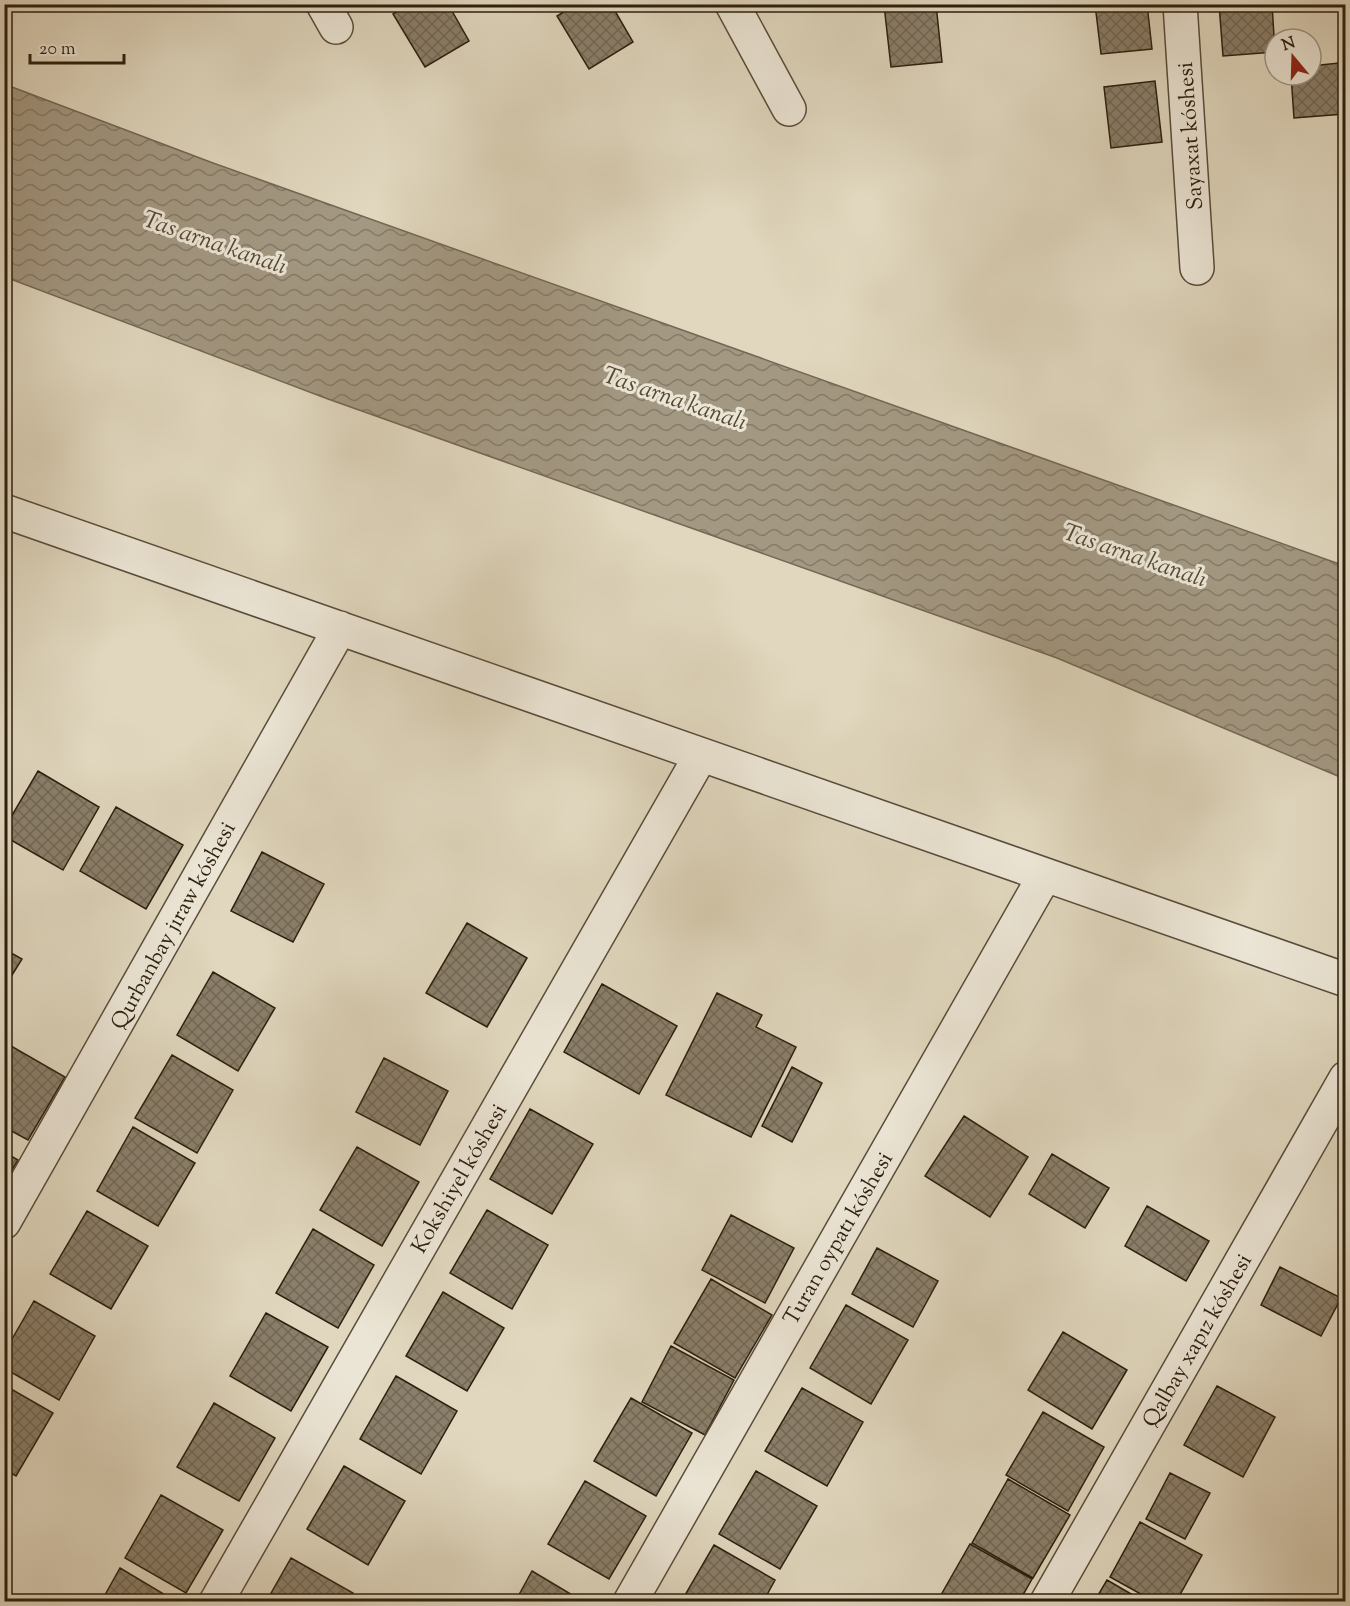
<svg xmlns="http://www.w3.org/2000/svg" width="1350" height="1606" font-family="'Sorts Mill Goudy',serif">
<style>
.water{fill:url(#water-waves);stroke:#746854;stroke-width:1.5}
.building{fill:url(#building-cross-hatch);stroke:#2d1f0f;stroke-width:1.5}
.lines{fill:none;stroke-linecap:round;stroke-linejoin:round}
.minor-casing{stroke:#5a4d3b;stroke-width:36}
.minor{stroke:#ebe5d5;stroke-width:33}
.labels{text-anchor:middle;stroke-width:6;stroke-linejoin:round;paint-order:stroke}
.street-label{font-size:22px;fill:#2d1f0f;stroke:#ebe5d5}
.water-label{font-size:24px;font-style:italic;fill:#564937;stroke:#ebe5d5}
</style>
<defs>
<pattern id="water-waves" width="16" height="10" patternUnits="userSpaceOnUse" patternTransform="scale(1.5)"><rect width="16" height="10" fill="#a39882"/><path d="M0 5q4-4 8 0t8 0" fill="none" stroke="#857b69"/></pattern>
<pattern id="building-cross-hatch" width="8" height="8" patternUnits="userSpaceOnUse" patternTransform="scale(1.5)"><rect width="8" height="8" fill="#8a7f6a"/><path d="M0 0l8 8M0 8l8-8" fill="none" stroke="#716756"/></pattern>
</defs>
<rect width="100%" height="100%" fill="#e0d7be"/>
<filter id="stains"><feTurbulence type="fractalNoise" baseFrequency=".00333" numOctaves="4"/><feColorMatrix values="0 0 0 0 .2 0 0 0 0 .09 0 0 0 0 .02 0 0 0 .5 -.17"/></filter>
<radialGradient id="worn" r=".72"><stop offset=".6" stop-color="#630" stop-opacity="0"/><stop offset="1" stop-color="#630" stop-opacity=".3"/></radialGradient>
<path class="water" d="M4,84l209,79 1132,403v213l-288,-121 -729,-259 -323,-122z"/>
<path class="building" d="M409,4h39l21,37 -44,26 -32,-53z
M576,4h35l22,38 -44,27 -32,-53z
M893,4h43l6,58 -51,5 -7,-62z
M1095,4h52l5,45 -51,5z
M1219,4h53l3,48 -52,4z
M1339,63l5,51 -50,4 -3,-43h20v-9z
M1155,81l7,61 -51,6 -7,-61z
M38,771l61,36 -36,63 -59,-34v-7z
M116,807l67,38 -37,64 -66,-38z
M262,852l62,32 -31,58 -62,-31z
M467,923l60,35 -40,69 -61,-34z
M4,949l18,10 -18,29z
M213,972l62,36 -37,63 -61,-36z
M602,984l75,42 -38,68 -75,-42z
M717,993l45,22 -6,12 40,20 -45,90 -85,-42z
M4,1042l61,35 -37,63 -24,-13z
M172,1055l61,35 -36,63 -62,-35z
M384,1058l64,33 -28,54 -64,-33z
M792,1067l30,16 -30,59 -30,-16z
M530,1109l63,35 -41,70 -62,-35z
M964,1116l64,41 -38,60 -65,-41z
M133,1127l62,36 -37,63 -61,-35z
M357,1147l62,35 -37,64 -62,-36z
M4,1152l14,8 -14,23z
M1052,1154l57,34 -24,40 -56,-34z
M1147,1206l62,35 -23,40 -61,-35z
M487,1210l61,35 -36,64 -62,-36z
M87,1211l61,35 -37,63 -61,-35z
M731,1215l63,33 -29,55 -63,-33z
M313,1229l61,36 -36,63 -62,-35z
M877,1248l61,33 -25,46 -61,-33z
M1280,1267l61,31 -20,38 -60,-31z
M711,1279l61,36 -37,63 -61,-35z
M443,1292l61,36 -37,63 -61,-35z
M34,1301l61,35 -36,64 -55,-32v-15z
M846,1305l62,35 -37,64 -61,-36z
M266,1313l62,34 -37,64 -61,-35z
M1063,1332l64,38 -35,59 -64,-39z
M671,1346l63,34 -29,55 -63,-33z
M1346,1348v13l-6,-3z
M396,1376l61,35 -36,63 -61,-35z
M4,1385l49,28 -37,63 -12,-7z
M1217,1386l58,31 -32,60 -59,-32z
M802,1388l61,34 -36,64 -62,-35z
M631,1398l61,35 -36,63 -62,-35z
M214,1403l61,35 -36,63 -62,-34z
M1043,1412l61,35 -36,64 -62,-36z
M344,1466l61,35 -37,64 -61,-36z
M756,1471l61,35 -37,63 -61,-35z
M1170,1473l40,20 -25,46 -39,-20z
M1008,1479l62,36 -37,63 -61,-35z
M585,1481l61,35 -37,63 -61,-35z
M161,1495l62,35 -37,63 -61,-35z
M1140,1522l62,33 -26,47h-21l-45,-25z
M970,1544l62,35 -13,23h-82z
M714,1545l61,35 -12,22h-82z
M291,1558l62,35 -5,9h-82z
M120,1568l57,34h-76z
M532,1571l52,31h-69z
M1107,1580l38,22h-51z"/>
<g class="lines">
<defs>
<path id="minor" d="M323,4l13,23
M732,4l57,105
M1180,4l17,264
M4,511l1342,469
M4,1222l336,-594
M216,1602l485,-847
M630,1602l415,-727
M1047,1602l299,-524"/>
</defs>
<use href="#minor" class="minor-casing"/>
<use href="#minor" class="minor"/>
</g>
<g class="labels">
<g class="street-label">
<text transform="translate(1189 136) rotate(-94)" y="8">Sayaxat kóshesi</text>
<text transform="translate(172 925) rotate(-61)" y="8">Qurbanbay jıraw kóshesi</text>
<text transform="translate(458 1178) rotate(-60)" y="8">Kokshiyel kóshesi</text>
<text transform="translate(837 1238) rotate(-60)" y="8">Turan oypatı kóshesi</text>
<text transform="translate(1196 1340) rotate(-60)" y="8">Qalbay xapız kóshesi</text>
</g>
<g class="water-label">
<text transform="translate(215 242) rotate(19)" y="8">Tas arna kanalı</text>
<text transform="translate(675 398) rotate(19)" y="8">Tas arna kanalı</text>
<text transform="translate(1135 555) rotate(19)" y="8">Tas arna kanalı</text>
</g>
</g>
<rect width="1350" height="1606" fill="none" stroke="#e0d7be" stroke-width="24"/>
<rect x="6" y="6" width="1338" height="1594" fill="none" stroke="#2d1f0f" stroke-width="3"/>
<rect x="12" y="12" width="1326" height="1582" fill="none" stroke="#2d1f0f" stroke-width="1.5"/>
<g transform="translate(1293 57) rotate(341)"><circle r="28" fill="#ebe5d5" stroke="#9f9686" stroke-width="1.5"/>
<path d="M0-4.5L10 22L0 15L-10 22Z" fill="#8f2418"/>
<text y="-9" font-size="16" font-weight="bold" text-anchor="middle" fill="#2d1f0f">N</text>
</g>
<path d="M30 54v9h94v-9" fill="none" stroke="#2d1f0f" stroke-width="3"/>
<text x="39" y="54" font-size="18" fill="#2d1f0f" stroke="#ebe5d5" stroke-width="4.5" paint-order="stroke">20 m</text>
<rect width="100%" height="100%" filter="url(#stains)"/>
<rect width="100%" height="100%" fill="url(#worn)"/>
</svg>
